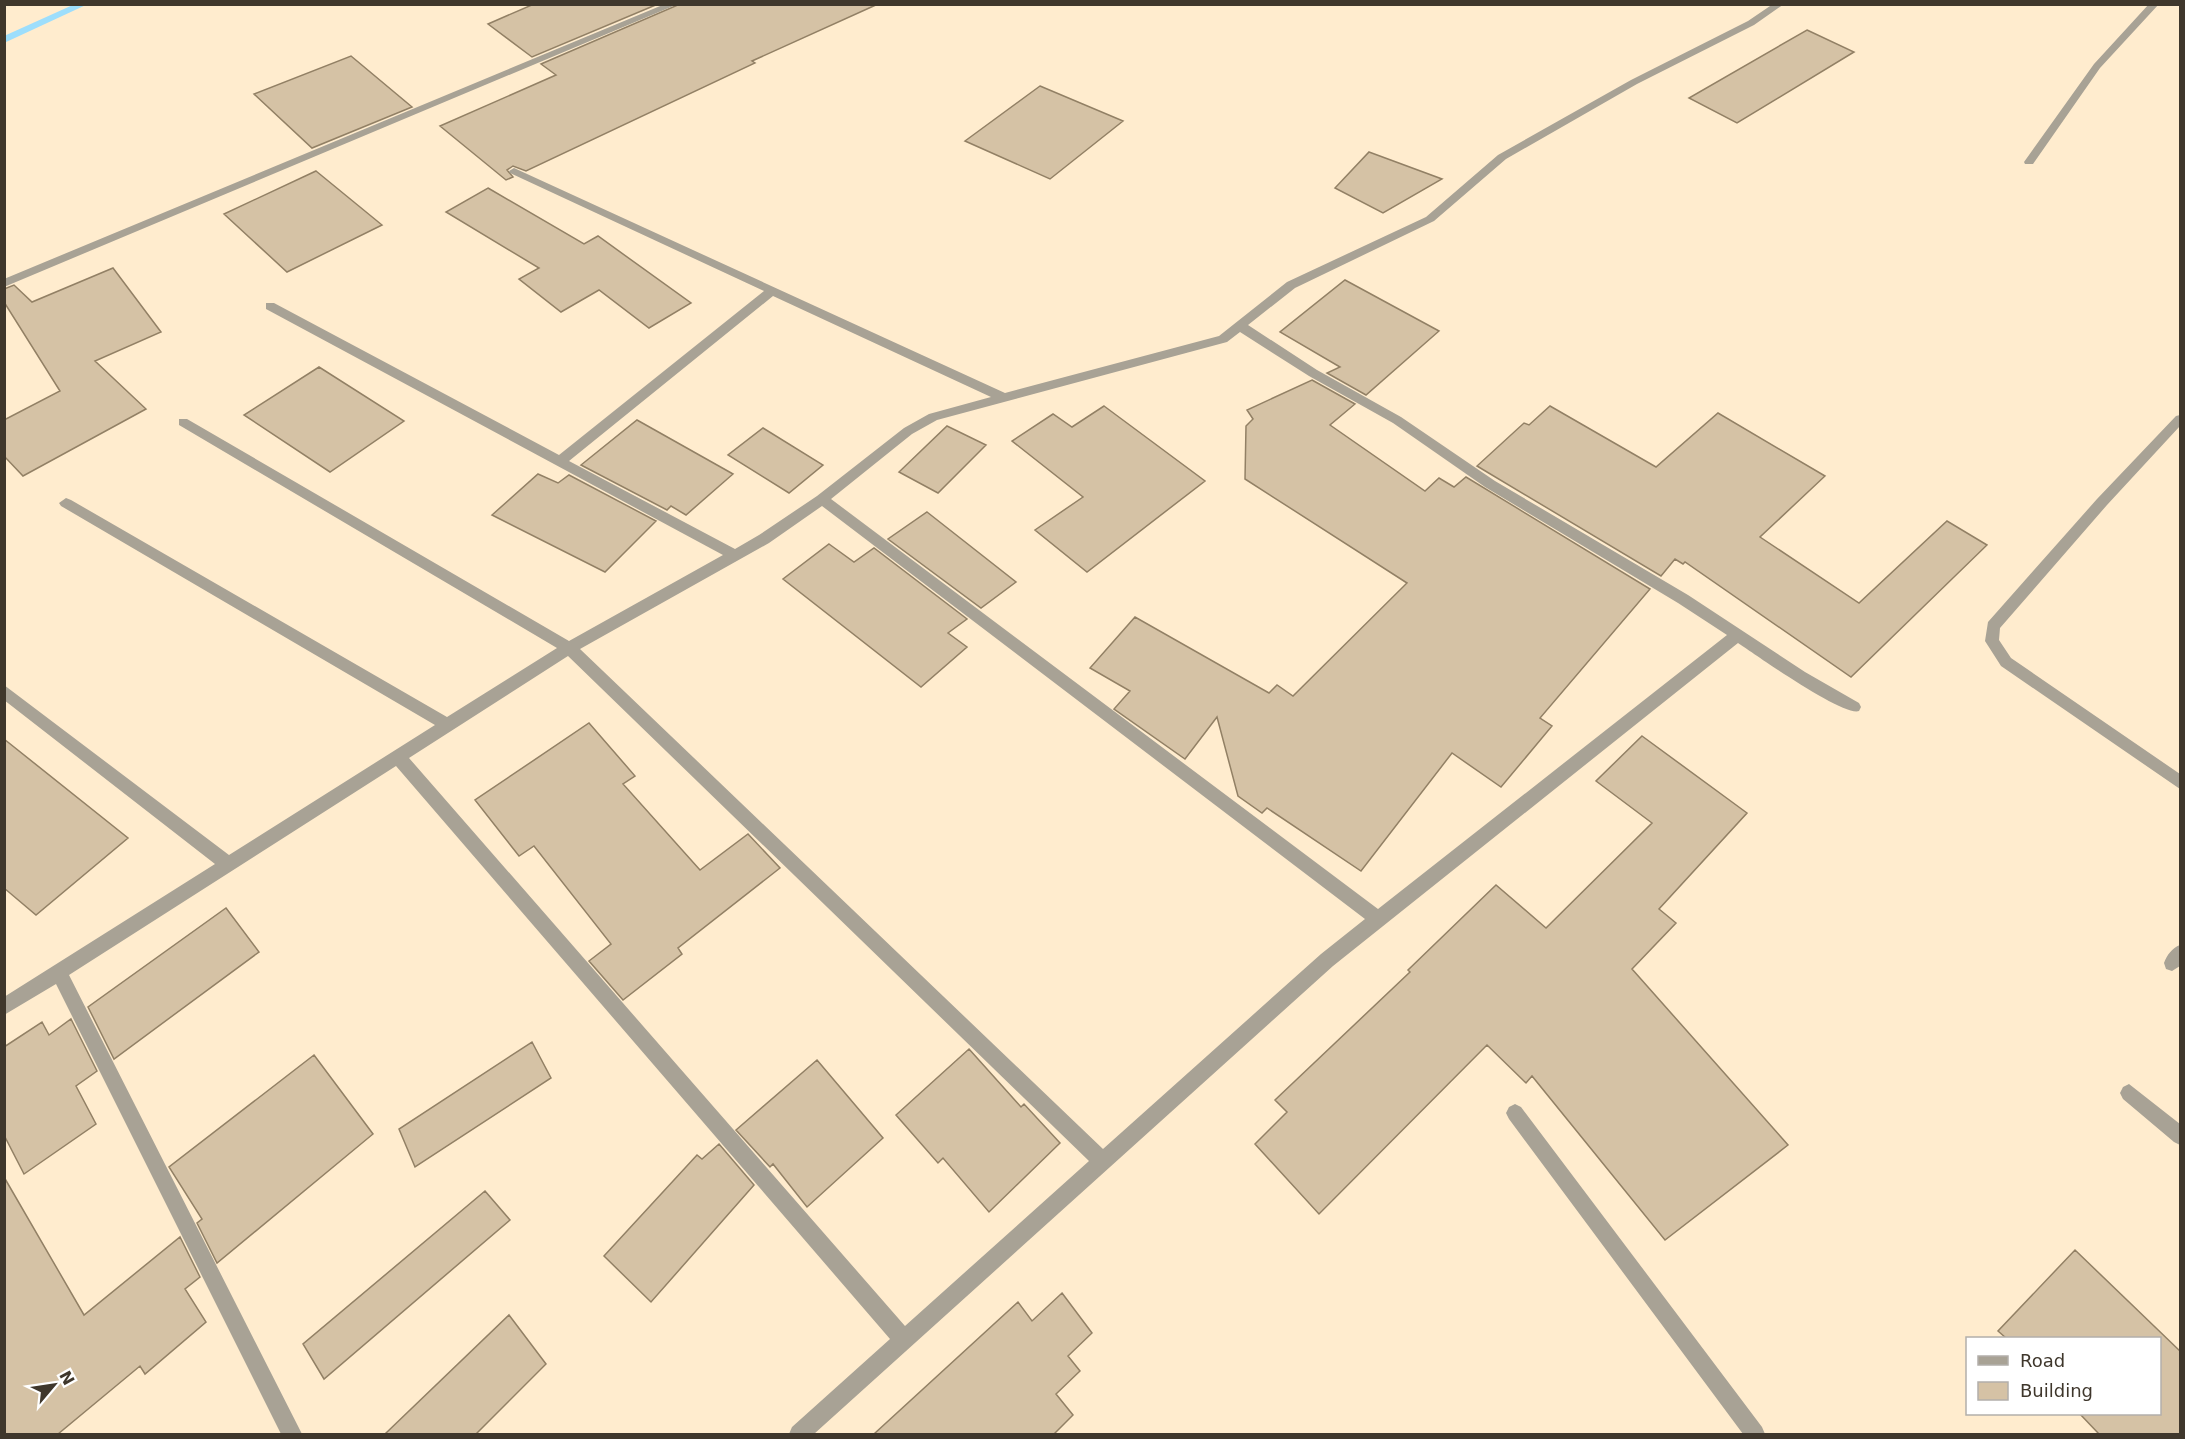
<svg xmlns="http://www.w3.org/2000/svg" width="2185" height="1439" font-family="'DejaVu Sans',sans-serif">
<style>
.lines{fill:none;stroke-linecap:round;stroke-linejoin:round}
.stream{fill:#9ddefc;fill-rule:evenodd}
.building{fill:#d5c2a5;stroke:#928065;stroke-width:1.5}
.minor{fill:#a8a295;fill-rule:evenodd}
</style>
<rect width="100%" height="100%" fill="#ffecce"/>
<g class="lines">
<path class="stream" d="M75,4h13l-84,39v-7z"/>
</g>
<path class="building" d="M534,4h124l-126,53 -44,-33z
M680,4h198l-126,57 3,2 -229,108 -13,-5 -6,4 6,7 -7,3 -66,-54 116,-51 -15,-11z
M1807,30l47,22 -117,71 -48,-25z
M351,56l61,51 -100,41 -58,-54z
M1040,86l83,35 -73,58 -85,-38z
M1369,152l73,27 -59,34 -48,-25z
M316,171l66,54 -95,47 -63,-58z
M488,188l96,56 14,-8 93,67 -42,25 -50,-38 -38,22 -42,-33 20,-11 -93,-56z
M113,268l48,64 -66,29 51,48 -123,67 -19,-20v-36l56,-29 -56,-89v-13l10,-4 18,17z
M1345,280l94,51 -73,64 -39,-22 13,-6 -60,-35z
M319,367l85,54 -74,51 -86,-57z
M1312,380l43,24 -25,21 95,66 14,-13 15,9 12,-10 184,112 -110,129 12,8 -51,61 -49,-34 -91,118 -94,-63 -5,5 -24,-17 -21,-79 -32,42 -71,-50 16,-18 -40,-23 45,-51 134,76 8,-8 16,11 114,-113 -162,-104 1,-53 7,-7 -6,-9z
M1104,406l101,75 -118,91 -52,-42 48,-33 -71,-56 41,-27 19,13z
M1550,406l106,61 62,-54 107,63 -65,61 99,66 88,-82 40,24 -136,132 -166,-115 -2,2 -8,-5 -14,17 -184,-110 47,-43 5,2z
M637,420l96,54 -47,41 -15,-9 -4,4 -86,-45z
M947,426l39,19 -48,48 -39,-21z
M763,428l60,37 -34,28 -61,-38z
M538,474l20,9 11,-8 87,46 -51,51 -113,-57z
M927,512l89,70 -35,26 -93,-69z
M829,544l25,18 20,-14 93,71 -19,14 19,14 -46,40 -138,-108z
M589,723l46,53 -12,8 77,86 48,-36 32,34 -102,80 4,6 -59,46 -34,-39 22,-17 -77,-98 -15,10 -44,-56z
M1642,736l105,77 -88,96 17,14 -44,46 156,176 -123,95 -133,-164 -6,7 -39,-38 -168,169 -64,-70 32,-32 -12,-12 135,-128 -2,-2 88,-85 50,43 106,-105 -56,-42z
M4,739l124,99 -92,77 -32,-27z
M226,908l33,44 -145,107 -26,-52z
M71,1019l26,52 -21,15 20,38 -72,50 -20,-39v-88l38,-25 7,13z
M532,1042l19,36 -136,89 -16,-38z
M969,1049l52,58 3,-3 36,39 -71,69 -46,-54 -5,5 -42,-48z
M314,1055l59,79 -156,129 -20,-40 5,-4 -33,-52z
M817,1060l66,78 -76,69 -34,-43 -3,3 -34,-37z
M719,1144l35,41 -103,117 -47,-46 93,-101 5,4z
M4,1177l80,138 96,-78 20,40 -15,12 21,33 -61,52 -5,-8 -82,68h-54z
M485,1191l25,29 -186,159 -21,-35z
M2075,1250l106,102v82h-82l-20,-21h81v-75h-154l-8,-7z
M1062,1293l30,40 -24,23 12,15 -24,23 17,21 -19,19h-180l144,-132 14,19z
M509,1315l37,49 -70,70h-91z"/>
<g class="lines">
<path class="minor" d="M665,4h13l-674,283v-8z
M1773,4h11l-30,21 -117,59 -131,75 -72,62 -139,67 -47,37 69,45 84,47 94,64 193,114 117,77 54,31 2,4 -2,4c-15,6 -103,-56 -121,-68l-405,323 -519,468h-25l3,-7 98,-88 -494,-573 -327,209 233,459h-21l-225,-450 -52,31v-18l211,-133 -211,-164v-15l225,170 206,-130 -374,-219 -2,-3 7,-5 5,2 376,217 110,-69 -378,-223v-6h8l382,222 154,-86 -457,-246v-6h8l285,152 205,-164 -254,-118 -1,-2 5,-3 491,225 214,-57 68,-54 139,-65 72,-62 133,-75 117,-59zM773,296l218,101 -62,17 -25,14 -87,68 -58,39 -24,14 -166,-88zM1240,332l69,44 84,47 92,64 193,116 49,32 -349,274 -547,-410 81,-65 25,-14 290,-78zM822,506l543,413 -44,35 -218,195 -523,-500 189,-106zM568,656l521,505 -184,165 -496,-568z
M2149,4h10l-59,64 -67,96h-8l-1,-2 70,-98z
M2180,415v11l-73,79 -107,123 -1,12 12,18 169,116v15l-179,-123 -16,-25 3,-19 109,-123 79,-83z
M2180,945v21l-8,5 -6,-2 -2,-6c3,-8 8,-15 16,-18z
M2129,1084l51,40v21l-6,-3 -51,-43 -3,-6 3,-6z
M1515,1104l6,3 241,320 3,7h-22l-234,-315 -3,-6 3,-6z"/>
</g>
<rect width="2185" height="1439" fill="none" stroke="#3f372c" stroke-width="12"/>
<rect x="1966" y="1337" width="195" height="78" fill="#ffffff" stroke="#b2afab" stroke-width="1.5"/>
<rect x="1978" y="1356" width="30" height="9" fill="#a8a295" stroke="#b2afab" stroke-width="1.5"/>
<text x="2020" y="1367" font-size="18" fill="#3f372c">Road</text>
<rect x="1978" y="1382" width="30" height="18" fill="#d5c2a5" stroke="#b2afab" stroke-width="1.5"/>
<text x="2020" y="1397" font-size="18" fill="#3f372c">Building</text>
<g transform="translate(54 1385) rotate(61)" stroke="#ffffff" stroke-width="4.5" paint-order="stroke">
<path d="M0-4.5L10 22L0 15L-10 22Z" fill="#3f372c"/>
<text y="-9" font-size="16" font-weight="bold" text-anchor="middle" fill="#3f372c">N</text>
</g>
</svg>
